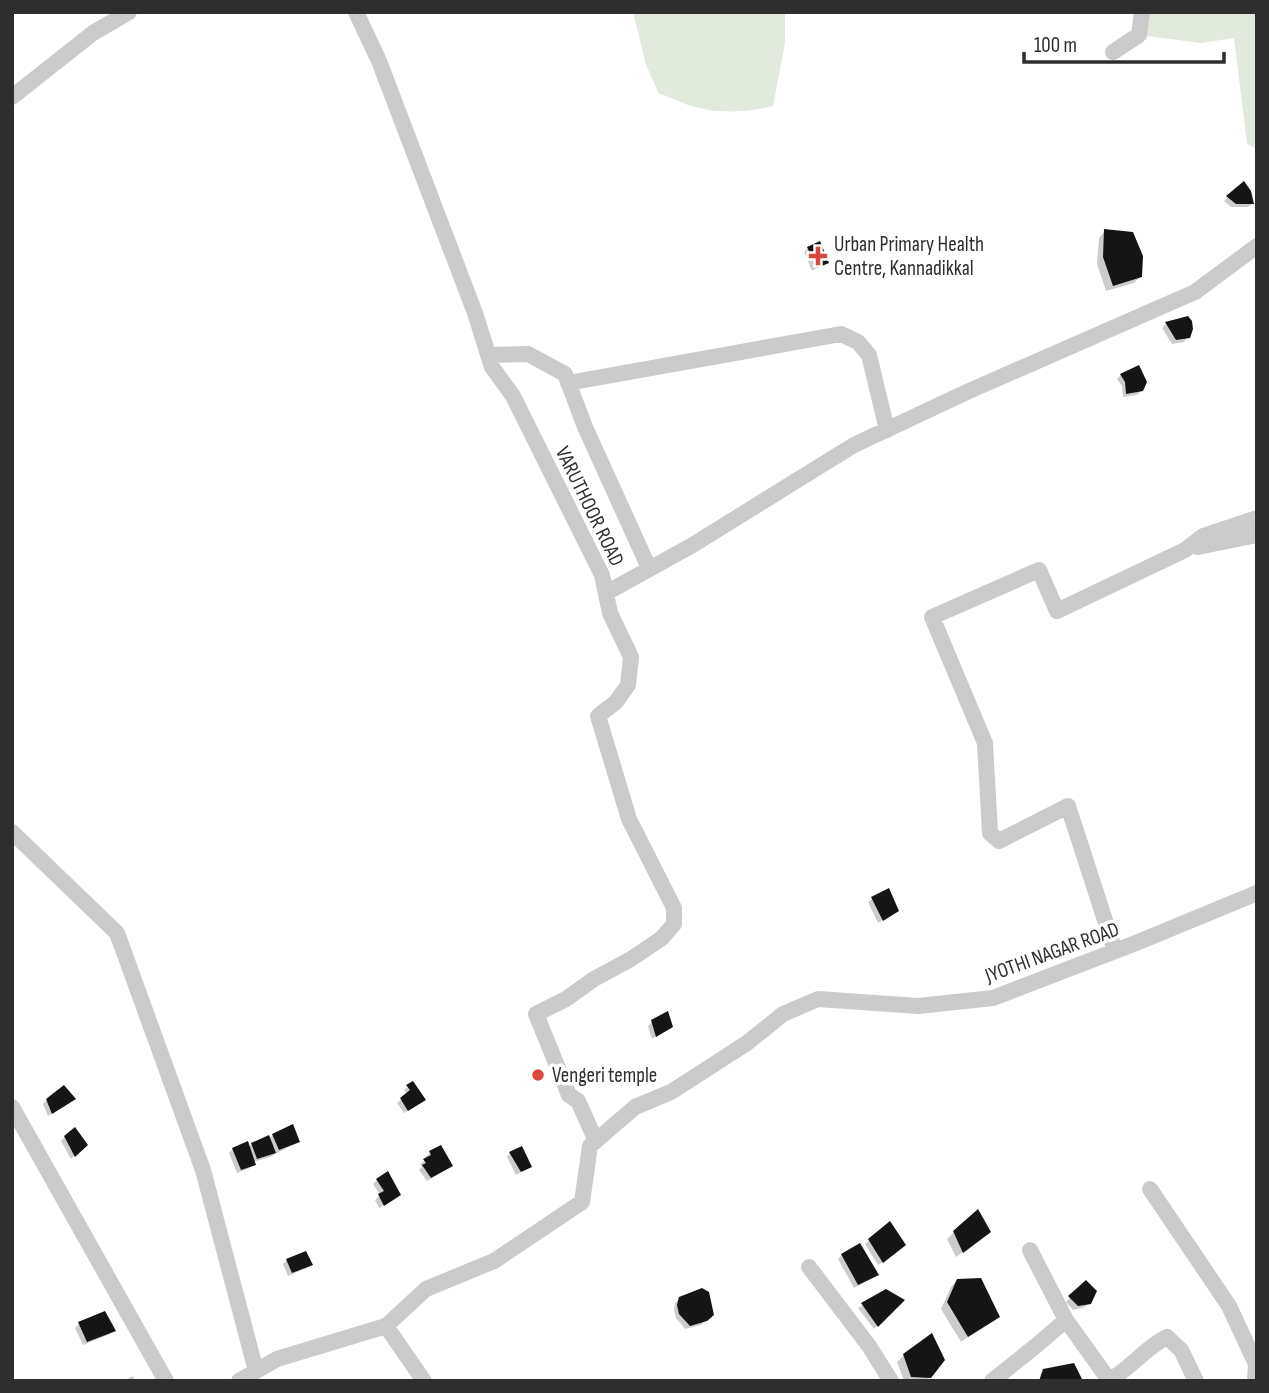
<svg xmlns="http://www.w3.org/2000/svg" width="1269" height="1393" font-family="'Sofia Sans Condensed',sans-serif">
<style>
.green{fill:#e1eadc}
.shadow{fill:#0003}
.building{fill:#151515}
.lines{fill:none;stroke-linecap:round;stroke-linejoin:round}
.minor{stroke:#cbcbcb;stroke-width:16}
.poi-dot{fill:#d9493c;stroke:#fff;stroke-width:2.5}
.labels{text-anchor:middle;stroke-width:7;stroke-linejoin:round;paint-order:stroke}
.poi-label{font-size:21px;fill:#2e2e2e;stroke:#fff;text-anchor:start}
.street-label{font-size:21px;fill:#2e2e2e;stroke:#fff}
</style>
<rect width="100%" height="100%" fill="#fff"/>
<path class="green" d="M633,12h152v31l-12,63c-26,6 -52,8 -78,1 -12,-3 -23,-10 -36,-13l-13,-29z
M1132,12h125v137l-10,-5 -13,-106 -33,5 -62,-8z"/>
<path class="shadow" d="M1244,183l8,21 -4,3h-17l-7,-6z
M1105,231l36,45 -7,7 -28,8 -9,-27 2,-26z
M808,248l19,14 -15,9 -8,-19z
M1187,318l1,19 -4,5 -12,2 -10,-16 4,-4z
M1121,375l21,15 -5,5 -14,2 -1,-11 -5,-7z
M872,899l25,12 -19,12 -10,-21z
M652,1022l19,4 -19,13 -4,-13z
M412,1084l8,19 -16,10 -7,-10 10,-8 -3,-5z
M47,1100l23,2 -22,14 -5,-12z
M273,1135l25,7 -28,15 -17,5 -3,6 -13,5 -8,-20 4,-4 15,-1 4,-4 17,-5z
M65,1137l21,8 -15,14 -10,-18z
M430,1153l21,13 -24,15 -8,-11 3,-3 -2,-3 7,-5 -1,-2z
M510,1153l20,13 -14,9 -9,-18z
M377,1180l18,18 -16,10 -4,-8 5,-5 -7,-11z
M889,1223l11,26 -22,16 -13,-21z
M954,1232l28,6 -26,19 -9,-18z
M842,1255l35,20 -23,13 -16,-29z
M287,1260l24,5 -4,3 -19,8 -5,-12z
M957,1280l40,36 -36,26 -20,-33 10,-22z
M1086,1282l3,21 -4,4 -12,3 -7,-8z
M886,1291l16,9 -28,29 -16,-21z
M680,1298l32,16 -11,11 -16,4 -9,-11 -2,-8 1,-7z
M79,1324l34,6 -3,4 -27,11 -8,-17z
M904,1355l25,22 -3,4h-22l-7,-19z
M133,1376l2,5h-11z"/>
<path class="building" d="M1244,181l7,10 3,13h-18l-10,-8z
M1104,229l29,3 10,24 -1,21 -29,9 -10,-29z
M820,241l9,22 -12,5 -10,-21z
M1188,316l4,5 1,8 -3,9 -14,2 -11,-18z
M1139,365l8,17 -4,9 -17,3 -1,-12 -5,-8z
M889,888l10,23 -16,10 -12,-24z
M668,1011l5,16 -17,10 -5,-17z
M413,1081l13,19 -18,11 -8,-13 10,-8 -4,-5z
M64,1085l12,14 -24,15 -6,-15z
M293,1124l7,18 -21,8 -7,-16z
M75,1127l13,18 -13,12 -11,-21z
M269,1135l7,18 -19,6 -6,-16z
M248,1141l8,24 -15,5 -9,-22z
M441,1145l12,21 -22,12 -9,-13 4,-2 -3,-4 8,-4 -2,-4z
M522,1146l10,21 -11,5 -12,-20z
M388,1171l13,24 -17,11 -6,-12 6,-3 -8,-12z
M978,1209l13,23 -28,21 -10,-22z
M890,1221l16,24 -23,18 -15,-24z
M860,1243l19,32 -21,10 -17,-31z
M306,1251l7,14 -21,8 -6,-14z
M981,1278l19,39 -32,20 -21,-35 10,-23z
M1086,1280l11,11 -6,13 -13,2 -10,-10z
M702,1288l7,4 5,23 -7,6 -17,5 -11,-12 -2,-9 2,-8z
M886,1289l19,11 -27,27 -17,-24z
M105,1311l11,20 -29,11 -9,-20z
M932,1333l13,27 -14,18 -20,-1 -8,-23z
M1074,1363l9,18h-44l4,-12z"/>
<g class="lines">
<path class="minor" d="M356,12l23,49 96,252 17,54 21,29 89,179 8,38 21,44 -3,28 -12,17 -18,14 31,103 45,89v16l-12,14 -31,21 -37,20 -28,20 -30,15 33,81 9,6 18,40
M1113,52l26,-17 3,-23
M12,97l81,-64 36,-21
M488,355l40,-1 37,20 20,53 64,141
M568,383l273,-49 17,8 11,13 18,75
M1198,547l59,-12
M606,593l85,-47 163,-101 115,-54 226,-99 62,-46
M12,832l105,101 86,237 53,201
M1115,951l-47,-145 -69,35 -9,-8 -5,-90 -53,-126 107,-47 18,41 128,-61 18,-14 54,-18
M12,1107l154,274
M1150,1189l79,117 27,58 -1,17
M1030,1250l36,70 43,60c22,-11 35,-32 58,-43l14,13 15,31
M809,1267l60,79 22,35
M386,1326l38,55
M239,1381l38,-22 109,-33 40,-37 68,-28 88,-59 8,-56 45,-39 36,-15 76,-49 36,-29 35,-15 100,7 75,-8 143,-55 121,-50
M992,1381l45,-36 29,-25"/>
</g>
<g class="poi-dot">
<path d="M814.5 245.5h7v7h7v7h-7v7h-7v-7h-7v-7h7z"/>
<circle cx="538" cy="1075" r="7"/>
</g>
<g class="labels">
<g class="poi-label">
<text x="834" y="251">Urban Primary Health<tspan x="834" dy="24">Centre, Kannadikkal</tspan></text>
<text x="552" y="1082">Vengeri temple</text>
</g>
<g class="street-label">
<text transform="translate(590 506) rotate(64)" y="7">VARUTHOOR ROAD</text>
<text transform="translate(1052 952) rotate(-20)" y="7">JYOTHI NAGAR ROAD</text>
</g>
</g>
<rect width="1269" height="1393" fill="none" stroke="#2e2e2e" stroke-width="28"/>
<path d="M1024 52v10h200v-10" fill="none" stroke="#2e2e2e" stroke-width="3.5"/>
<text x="1034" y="52" font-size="21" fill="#2e2e2e" stroke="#ffffff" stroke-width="5" paint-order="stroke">100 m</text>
</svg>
